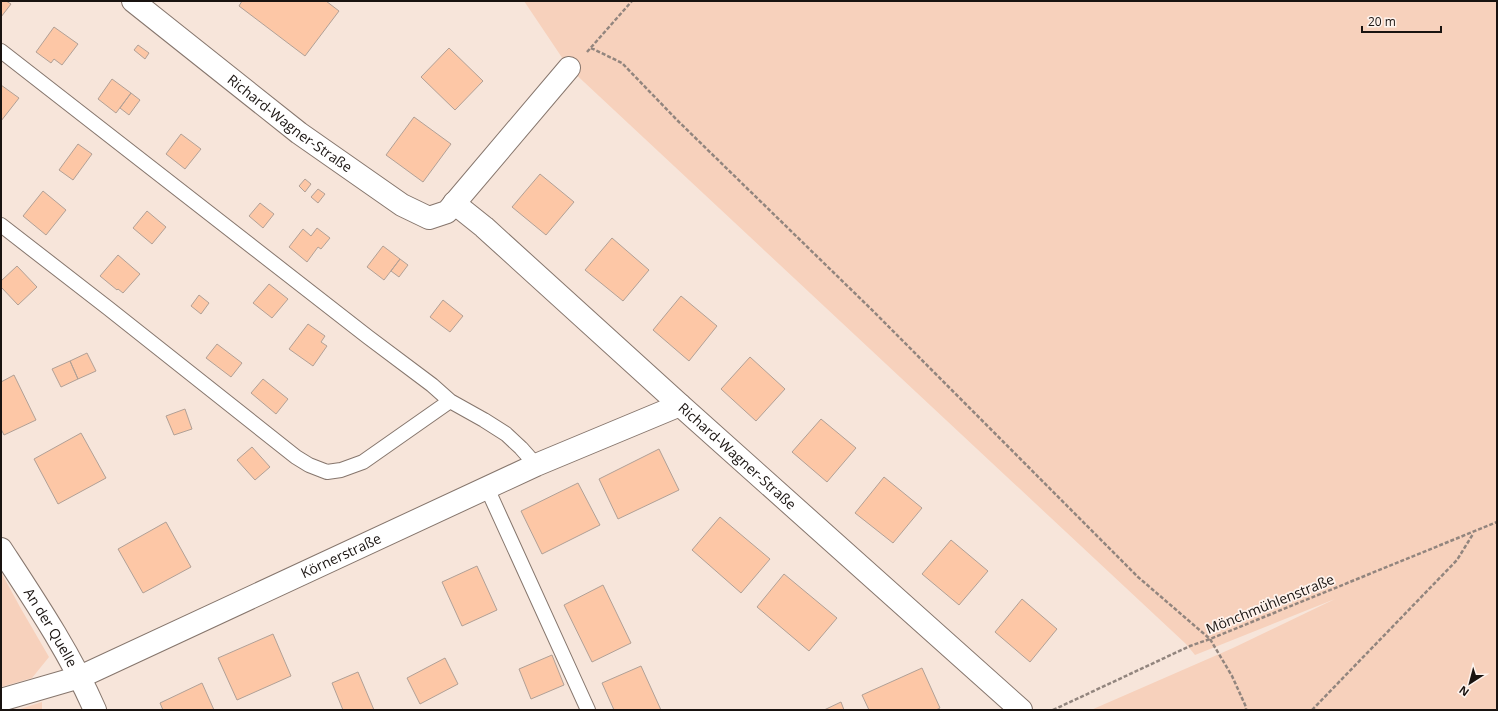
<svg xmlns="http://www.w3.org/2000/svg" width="1498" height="711" font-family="'Open Sans',sans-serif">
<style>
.green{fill:#f7d1bc}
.building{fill:#fdc7a6;stroke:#b1a096}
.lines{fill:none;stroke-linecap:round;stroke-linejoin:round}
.lane-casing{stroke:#86766d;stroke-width:16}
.street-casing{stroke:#86766d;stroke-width:24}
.path{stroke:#92857e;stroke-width:2.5;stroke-dasharray:4 2;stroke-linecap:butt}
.lane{stroke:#fff;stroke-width:14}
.street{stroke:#fff;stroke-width:22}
.labels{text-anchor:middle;stroke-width:3.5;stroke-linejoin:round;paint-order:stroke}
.street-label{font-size:14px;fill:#191310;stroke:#fef3ed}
</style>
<rect width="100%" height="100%" fill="#f7e5da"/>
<path class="green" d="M524,1h973v709h-406l142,-62 102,-49 -140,56 -9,-11 -617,-576z
M1,572l19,35 29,50 -17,21 -31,9z
M42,702v8h-25z"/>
<path class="building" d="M1,1h5l5,3 -10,13z
M242,1h84l13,10 -34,45 -66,-50z
M54,27l24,17 -16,21 -8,-6 -3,4 -15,-11z
M138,45l11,8 -4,6 -11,-9z
M449,48l34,33 -28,29 -34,-33z
M112,79l19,14 -15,20 -18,-14z
M1,85l18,13 -18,23z
M131,93l9,7 -11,15 -9,-7z
M414,117l37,27 -28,38 -37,-27z
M181,134l20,15 -16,20 -19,-15z
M78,144l14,10 -19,26 -14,-10z
M540,174l34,28 -28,33 -34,-28z
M305,179l6,5 -6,8 -6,-6z
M318,189l7,5 -7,9 -7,-6z
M43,191l23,19 -20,25 -23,-19z
M260,203l14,11 -11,14 -14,-12z
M147,211l19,16 -14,17 -19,-16z
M317,228l13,10 -9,11 -3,-2 -11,15 -18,-15 14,-18 8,7z
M612,238l37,32 -26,31 -38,-31z
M383,246l17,13 -16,21 -17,-13z
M118,255l22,19 -17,19 -5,-4 -1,1 -17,-14z
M400,259l8,6 -9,12 -8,-6z
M17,266l20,21 -19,18 -17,-18v-6z
M269,284l19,15 -16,19 -19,-15z
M199,295l10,8 -8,11 -10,-8z
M681,296l36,30 -28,35 -36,-31z
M443,300l20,16 -13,16 -20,-15z
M308,324l17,12 -4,6 6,4 -14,20 -24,-17z
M217,344l25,19 -11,14 -25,-19z
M87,353l9,18 -18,8 -8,-18z
M750,357l35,32 -29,32 -35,-32z
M70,361l8,18 -17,8 -9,-18z
M14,375l22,45 -32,15 -3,-6v-47z
M263,379l25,20 -12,15 -25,-21z
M185,409l7,20 -18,6 -8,-19z
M821,419l35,29 -29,34 -35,-30z
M81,433l25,45 -48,26 -24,-45z
M252,447l18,20 -15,13 -18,-20z
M659,449l20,41 -61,29 -19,-40z
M884,477l38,31 -29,35 -38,-30z
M578,483l22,42 -58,29 -21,-43z
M720,517l50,42 -29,34 -49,-43z
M166,522l25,45 -48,26 -25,-44z
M951,540l37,31 -29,34 -37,-31z
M477,566l20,44 -35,16 -20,-44z
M784,574l53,44 -28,33 -52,-44z
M603,585l28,58 -39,19 -28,-57z
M1022,599l35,30 -27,33 -35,-30z
M273,634l18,42 -54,24 -19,-42z
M552,655l12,30 -33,14 -12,-30z
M445,658l13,26 -38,20 -13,-26z
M641,666l20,44h-47l-12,-27z
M922,668l18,40 -4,2h-67l-7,-15z
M358,672l16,38h-31l-11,-27z
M202,683l12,27h-51l-3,-7z
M841,702l3,8h-20z"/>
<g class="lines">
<defs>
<path id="lane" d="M1,51l367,286 64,48 18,16 34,19 22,14 15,14 15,17
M1,225l107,83 188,149 13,8 18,7 14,-2 22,-8 87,-61
M487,488l101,222"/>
<g id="street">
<path id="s1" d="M133,1l166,132 103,72 27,13 18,-6 122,-144"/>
<path id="s2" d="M454,203l30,24 196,178 341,305"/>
<path id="s3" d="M1,549c34,52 69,104 94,161"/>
<path id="s4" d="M1,700l79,-23 456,-212 144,-60"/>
</g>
</defs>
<use href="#lane" class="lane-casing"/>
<use href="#street" class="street-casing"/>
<path class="path" d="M591,48l31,15 55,57 193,188 268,269 72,62 22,37 14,31v3
M587,52l45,-51
M1053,710l137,-64 20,-7 287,-117
M1312,710l145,-150 16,-26"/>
<use href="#lane" class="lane"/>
<use href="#street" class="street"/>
</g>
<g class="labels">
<g class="street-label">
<text dy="5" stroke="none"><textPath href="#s1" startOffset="199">Richard-Wagner-Straße</textPath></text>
<text dy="5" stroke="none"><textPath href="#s2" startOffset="380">Richard-Wagner-Straße</textPath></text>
<text dy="5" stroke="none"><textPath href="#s4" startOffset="370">Körnerstraße</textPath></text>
<text transform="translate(1270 604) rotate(-22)" y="5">Mönchmühlenstraße</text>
<text dy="5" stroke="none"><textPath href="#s3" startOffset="93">An der Quelle</textPath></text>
</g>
</g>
<rect width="1498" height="711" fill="none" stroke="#191310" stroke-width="4"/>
<g transform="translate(1470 683) rotate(216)" stroke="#fef3ed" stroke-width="3" paint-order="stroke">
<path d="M0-3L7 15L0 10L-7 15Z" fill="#191310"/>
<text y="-6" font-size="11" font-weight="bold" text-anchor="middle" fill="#191310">N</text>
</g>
<path d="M1362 26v6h79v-6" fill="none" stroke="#191310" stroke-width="2"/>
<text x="1368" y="26" font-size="12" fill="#191310" stroke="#fef3ed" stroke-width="3" paint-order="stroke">20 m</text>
</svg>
